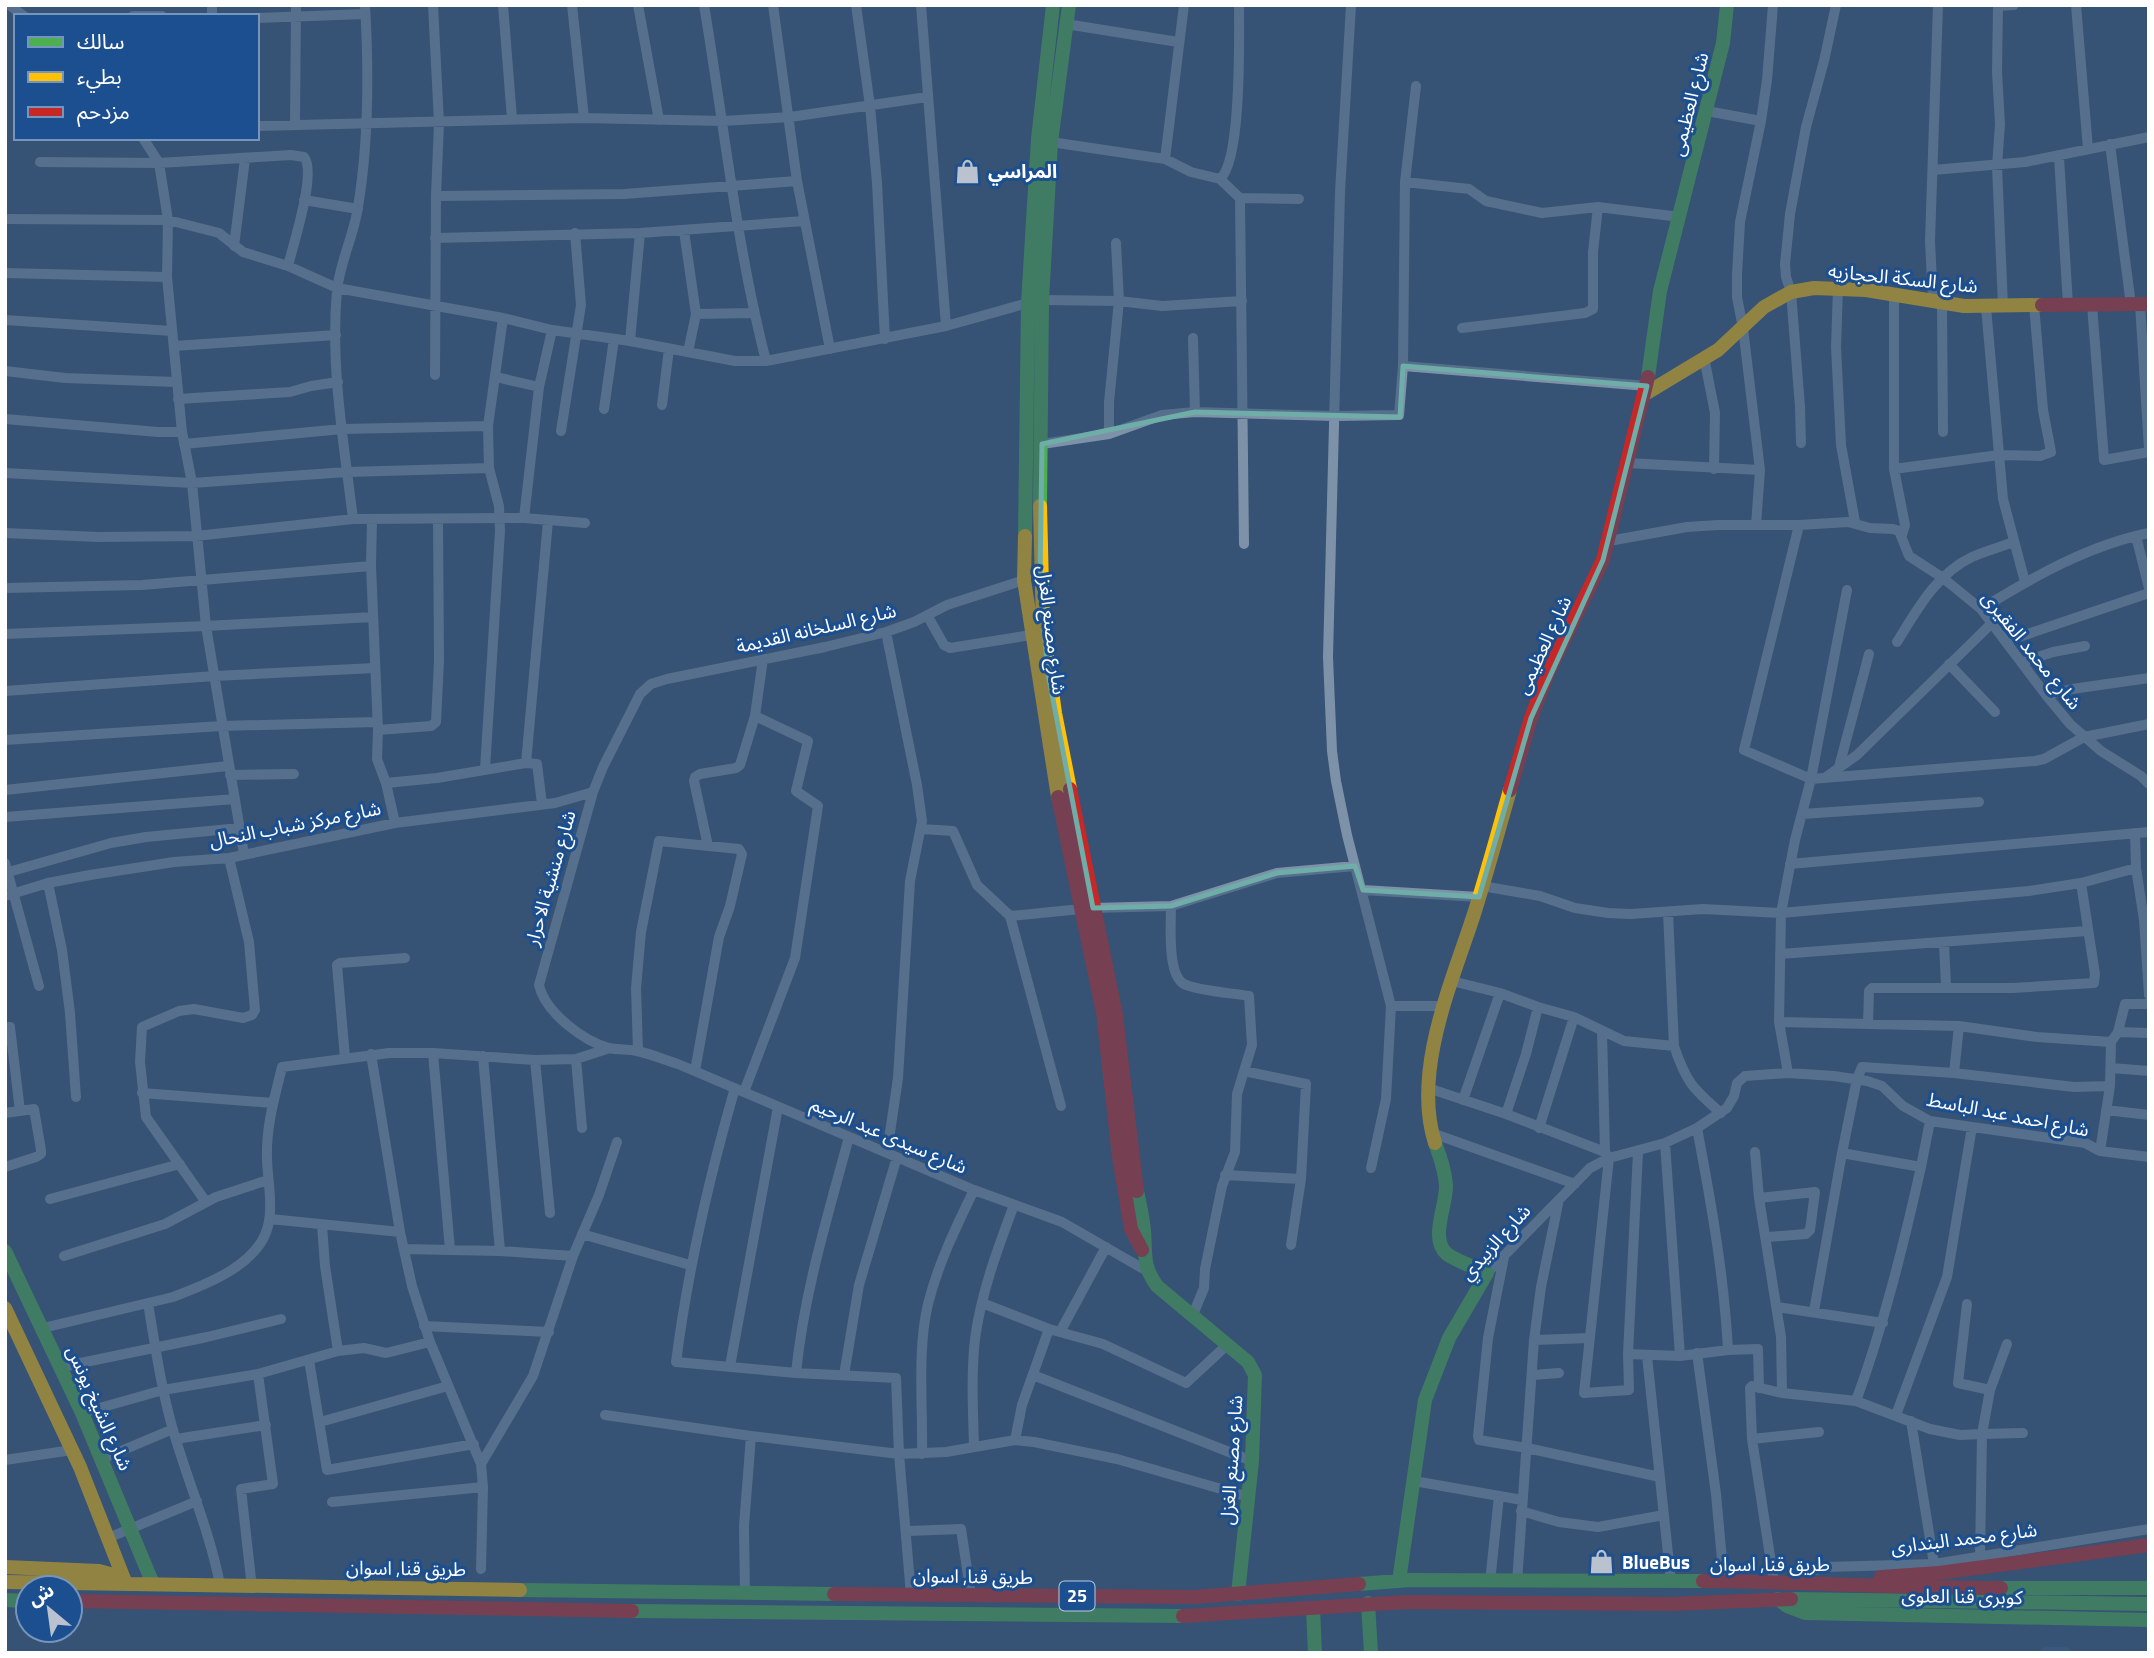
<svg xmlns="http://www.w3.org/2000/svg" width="2154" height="1658" font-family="'Titillium Web','Noto Sans Arabic',sans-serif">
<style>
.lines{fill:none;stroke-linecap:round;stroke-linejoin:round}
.canal{stroke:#3b618d;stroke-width:12}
.street{stroke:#7d92a8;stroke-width:10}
.fast{stroke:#4caf50;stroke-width:14}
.slow{stroke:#ffc107;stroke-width:14}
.jam{stroke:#c62828;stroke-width:14}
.marked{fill:none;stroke:#6fada8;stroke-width:5;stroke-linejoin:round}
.labels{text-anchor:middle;stroke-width:6;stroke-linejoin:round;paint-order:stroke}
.shield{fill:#1b4f8f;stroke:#bbcadd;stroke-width:2}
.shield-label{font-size:18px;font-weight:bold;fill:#fff}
.street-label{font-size:19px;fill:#fff;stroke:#1b4f8f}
.poi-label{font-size:19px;font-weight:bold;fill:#fff;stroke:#1b4f8f;text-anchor:start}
</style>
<rect width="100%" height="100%" fill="#365274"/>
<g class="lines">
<path class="canal" d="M2046,1653h19"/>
<path class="street" d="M9,5l15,11
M433,5l6,118 -3,73 -1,179
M503,5l9,114
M572,5l12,113
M638,5l21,115
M704,5c20,119 32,239 62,356
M773,5l24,176 33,168
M856,5l14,101 7,77 8,156
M921,5l25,321 82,-23
M1351,5l-11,187 -12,465 4,94 4,30 11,54 44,171 -5,93 -15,69
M1998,5l-1,67 3,52 -3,42 6,140
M2076,5l12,144
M1998,6l16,-1
M133,16h29
M212,16v-11
M257,18l108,-4
M1066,24l112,18
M1707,111l54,10
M295,124l1,-119
M257,126l327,-8 139,3 67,-4 137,-20
M143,138l16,25 9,57 -1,57 15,155 10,51 14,143 38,228
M1051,142l114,17 26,13 29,7 20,19 59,1
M2110,144l21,161
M2059,157l9,148
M1165,159l19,-154
M40,162l119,1 132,-8 13,2c13,15 -11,88 -16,109
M1933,170l92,-8 124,-25
M1220,179c22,-19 19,-142 19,-174
M1405,182l64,7 17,12 56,12 56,-6 82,10
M436,196l188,-2 173,-13
M1240,198l4,346
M304,200l54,9
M5,219l163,1 51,13 24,19 45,14 49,22 166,30 49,12 78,11 105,20h31l180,-35
M684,231l12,83 -8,38
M435,238l205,-5 164,-12
M234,246l11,-87
M5,273l162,4
M1838,288l-2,59 5,98 14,77
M1894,294v175l11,56 -3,10
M1042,300l77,1 43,5 80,-5
M1933,302l-3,-61 8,-236
M1942,304l1,128
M2140,304l9,145
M2092,305l12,155 45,-8
M1986,307l17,192 22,83
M696,314l58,-1
M5,320l167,11
M1462,328l123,-15 8,-4v-57l5,-45
M1193,338l2,74
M630,341l10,-108
M174,346l162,-11
M1704,357l11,56 -1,56
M1403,366l244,20
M5,371l60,7 111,4
M496,377l43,10
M178,399l112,-7 21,-6 27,-4
M662,405l7,-56
M604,409l10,-70
M5,419l153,13h24
M561,431l20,-126 -6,-72
M1109,434v-32l10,-101 -3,-58
M1801,443l-1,-36 -9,-115 -5,-15 -1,-13 5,-50 16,-87 18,-66 12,-56
M184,444l158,-15 146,-3
M1042,444l67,-10 53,-19 33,-3 140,4 64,-1 4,-49 2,-184 11,-96
M1627,463l133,7
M1894,469l105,-14 41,1 11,-4 -8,-42 -9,-105
M5,473l187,10 155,-11 142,-4
M524,518l15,-131 13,-57
M353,519c-9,-75 -23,-153 -16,-229 3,-28 17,-55 21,-83 11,-66 11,-134 7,-202
M372,519l-1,47 7,164 -1,29 9,24 9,40
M1756,525l4,-55 -17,-142 -6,-31v-22l3,-53 21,-101 6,-41 6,-75
M1799,525l-55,225 67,29 224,-18 9,-2 40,-22 65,-13
M5,533l94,4 97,-1 157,-17 171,-1 61,5
M2136,536l13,52
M1609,541l78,-14 31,-2h81l49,-3 22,6 23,1 6,2 10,25 34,22 38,31 65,86 24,29 31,27 40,25 8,8
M1024,580l-77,25 -33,17 -28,10 -61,15 -158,32 -16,5 -11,10 -37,73 -10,25 -54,193c6,27 44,56 70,63 9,2 19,1 28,3 14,3 28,9 41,13l296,126 88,32 85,49
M5,588l137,-3 229,-19
M1981,609c52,-32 108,-64 168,-76
M927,615l17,30 6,3 81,-13
M886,632l31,153 5,36 -12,60 -12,197 -11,75
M5,634l201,-8 167,-9
M2007,641l142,-48
M1897,642c20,-32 39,-68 75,-85 14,-6 28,-10 42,-15
M2023,662l30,-10 32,-6
M1949,664l46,48
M5,691l210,-15 160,-8
M2046,695l26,-6 77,-11
M378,730l53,-4 5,-4 3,-61 -1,-142
M5,740l216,-14 156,-4
M526,763l22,-242
M1839,767l30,-113
M485,769l15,-238 -1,-25 -10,-38 -1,-42 15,-108
M230,775l64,-1
M1826,777l31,-22 135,-132
M386,783l51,-5 89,-15 11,1 5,40
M5,790l223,-24
M1802,814l177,-12
M5,817l230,-18
M921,829l32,2 24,54 33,31 51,190
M2135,833l1,35 8,52 5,75
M708,846l-14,-65 1,-4 5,-3 36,-6 4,-3 15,-49 8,-57
M5,863l34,123
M1790,864l359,-32
M5,873l106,-30 35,-6 94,-9
M48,883l14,67 8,63 6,84
M1482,886l58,10 35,12 33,5 23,1 72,-5 78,4 248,-22 52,-8 55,-15
M1363,890l116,7
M5,896l43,-13 42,-8 84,-13 55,-4 166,-35 160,-20 38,-11
M1171,906c0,19 -4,69 13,78 13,7 49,9 65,12l3,49 -15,49 -2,58 -13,34 -17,83 -1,19 -12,29
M1093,908l78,-2 106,-33 78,-7
M1010,916l71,-7
M1944,943l2,43
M1780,954l307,-23
M1452,981l48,12 38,14 36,10 50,24 50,5 -6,-134
M1391,1006h52
M1779,1022l180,4 78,11 74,5
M1868,1024l1,-33 3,-3h141l81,-5 1,-9 -14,-91
M5,1027h5l10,84
M1602,1031l3,121 4,6 -25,235 45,-3 -1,-36
M2118,1032l31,1
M1674,1046c12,36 19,43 47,67
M638,1051l-2,-63 5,-56 18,-91 80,8 3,5 -12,52 -11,31 -24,134
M433,1053l17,197
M371,1054l29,178 12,54 18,56 51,122 2,23 -2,82
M483,1056l17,195
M345,1058l-8,-93 3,-2 65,-5
M576,1059l6,69
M535,1060l41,-1 34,-11
M2111,1068l38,3
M1244,1071l62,13 -5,95 -10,66
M1788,1073l-9,-51 2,-109 14,-73 16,-61 36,-189
M1954,1073l5,-47
M735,1088c-26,90 -47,181 -59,274l120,11 100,5 3,76 12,141
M1428,1088l78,26 99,38
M744,1092l51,-134 23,-152 -22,-15 12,-50 -53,-25
M142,1093l131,10
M1463,1100l37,-107
M2106,1110l43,5
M5,1113l29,-4 7,41v4l-5,3 -31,10
M1506,1114l20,-60 12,-47
M1539,1128l35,-111
M1432,1133l143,51
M1665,1143l15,213
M2100,1151l10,-65 1,-44 7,-10 7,-28h24
M1638,1152l-10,202 52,2 48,-6c-4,-75 -17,-148 -31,-222
M1755,1152l4,46 22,139 1,56
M1842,1153l79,14c-18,80 -37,157 -65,234
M1921,1167l9,-46
M1225,1175l76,4
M1759,1198l56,-6 -5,38 -4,4 -39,3
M50,1199l130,-35
M206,1202l-60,-85 -6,-55 2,-35 37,-16 15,-2 49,9 9,-3 3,-5 -6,-68 -20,-84
M270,1219l130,13
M322,1225l3,41 13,85
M582,1234l108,31
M404,1249l96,2 73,5
M64,1256l101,-32 51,-27 52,-17
M1504,1257l-16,81 -10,98 1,4 48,8 133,29
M1487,1273l103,-105 19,-10 56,-15 32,-15 30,-20 7,-12 3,-13 8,-7 43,-3 46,3 33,5 15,5 21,20 27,15 155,22 15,8 49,6
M148,1303c7,42 13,85 25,127 15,52 37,102 47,155
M982,1303l67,26 54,15 83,39 41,-38
M1967,1304l-9,79 32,7 -8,44 41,-1
M1777,1307l106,16
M1814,1311l28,-158 15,-74 5,-12 92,6 120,14 36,-1
M424,1326l125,6
M43,1328l130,-31c35,-13 90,-34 96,-76 4,-20 -2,-43 -2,-64 -1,-31 8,-61 15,-90l107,-14h44l102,7 15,153
M1060,1332l46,-85
M1534,1340l56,-2
M1728,1350l30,-1 1,39
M1697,1353l19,141 8,88
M1647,1356l24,226
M309,1360l18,110 147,-26
M730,1366l48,-259
M61,1367l146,-30 74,-18
M796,1373c8,-81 32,-158 53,-236
M844,1375l15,-90 38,-128
M1033,1375l219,86
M1533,1375l26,-2
M1990,1390l17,-46
M82,1413l81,-23 95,-16 80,-23 26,-3 22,5 44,-11
M605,1415l146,21 148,18 47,-2 69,-12 19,2 83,17 132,38
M1896,1415l51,-138 25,-150
M1911,1421l23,143
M320,1422l128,-36
M176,1439l90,-14
M1752,1439l67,-7
M1015,1440l7,-35 27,-76
M974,1447c-1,-36 -3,-72 1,-108 6,-46 23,-91 39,-134
M922,1454c1,-47 -5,-104 6,-150 10,-40 28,-77 46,-114
M102,1459l71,-30
M5,1460l67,-10
M481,1464l52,-88 40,-120 26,-61 18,-53
M1414,1481l108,19
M332,1502l151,-15
M1521,1511l38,11 39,5 66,-12
M908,1531l53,-2 10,66
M108,1538l89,-37
M1793,1577l33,-10 108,-3 215,-35
M1490,1582l9,-86
M1517,1582l17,-242 7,-53 17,-83
M1774,1582l-22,-143 -2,-51 2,-2 30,7 74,8 74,28 30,6 22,-1 -2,123
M252,1588l-11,-99 32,-5 -15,-110
M745,1593l-1,-67 7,-90"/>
<path class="fast" d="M1648,377l12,-86 63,-248 4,-38
M1040,506l2,-206 9,-158 18,-137
M1025,536l3,-233 10,-164 15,-134
M1137,1191c3,14 6,27 7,40 2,24 -2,34 13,55l91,76 7,13 -3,86 -14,133
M5,1251l77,162 71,171
M1399,1581l26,-181 24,-62 38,-65c-12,-6 -29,-11 -40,-19 -18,-15 0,-49 -1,-69 -1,-15 -6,-28 -11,-42
M1359,1584l51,-4 293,1
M2001,1588h148
M520,1590l314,4
M1778,1599l9,7 18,7 344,7
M1791,1599l358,5
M5,1600l23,1
M1368,1603l3,50
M1313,1608l2,45
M632,1611l551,5"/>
<path class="slow" d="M1645,394l73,-44 46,-43 27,-15 23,-4 52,2 98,16 78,-1
M1040,506l3,121 12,86 15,76
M1025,536l-1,44 34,217
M1435,1143c-23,-72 17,-161 39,-229 13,-41 24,-82 36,-124
M5,1308l75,159 46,117
M5,1567l94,4 15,4 12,9
M5,1582l515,8"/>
<path class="jam" d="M2042,305l107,-1
M1070,789l46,226 21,176
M1510,790l21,-72 18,-47 54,-111 45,-183
M1058,797l45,216 16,144 12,72 11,21
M1881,1577l58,-4 210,-28
M1703,1581c99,1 198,7 298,7
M834,1594l360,3 165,-13
M70,1601l562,10
M1183,1616l224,-14 265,2 119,-5"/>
</g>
<path d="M0 0H2154V1658H0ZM1403,366l244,20 -44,174 -72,158 -52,179 -116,-7 -8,-24 -78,7 -106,33 -78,2 -45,-235 -8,-95 2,-134 153,-32 205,5z" fill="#365274" fill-opacity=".55" fill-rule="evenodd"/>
<path class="marked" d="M1403,366l244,20 -44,174 -72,158 -52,179 -116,-7 -8,-24 -78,7 -106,33 -78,2 -45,-235 -8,-95 2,-134 153,-32 205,5z"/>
<defs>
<symbol id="shop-bare" viewBox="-9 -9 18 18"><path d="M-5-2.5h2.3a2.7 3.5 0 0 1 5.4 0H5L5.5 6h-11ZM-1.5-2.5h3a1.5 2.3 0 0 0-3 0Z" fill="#b9c2ce" stroke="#1b4f8f" stroke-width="2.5" paint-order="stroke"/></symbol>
</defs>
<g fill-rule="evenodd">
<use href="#shop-bare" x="950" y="154" width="35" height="35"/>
<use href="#shop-bare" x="1584" y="1544" width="35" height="35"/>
</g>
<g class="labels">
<rect class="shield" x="1059.5" y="1581.5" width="35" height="29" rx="5"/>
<g class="shield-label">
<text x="1077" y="1602">25</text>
</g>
<g class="street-label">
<text transform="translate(1689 104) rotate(-76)" y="7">شارع العظيمى</text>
<text transform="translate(1903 278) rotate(6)" y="7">شارع السكة الحجازيه</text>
<text transform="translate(816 628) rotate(-13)" y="7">شارع السلخانه القديمة</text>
<text transform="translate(1052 630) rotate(83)" y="7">شارع مصنع الغزل</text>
<text transform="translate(1543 645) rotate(-65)" y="7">شارع العظيمى</text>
<text transform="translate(2032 650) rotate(51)" y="7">شارع محمد الفقيرى</text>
<text transform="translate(295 824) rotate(-11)" y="7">شارع مركز شباب النحال</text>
<text transform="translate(550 878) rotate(-74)" y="7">شارع منشية الاحرار</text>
<text transform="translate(2008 1114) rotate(11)" y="7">شارع احمد عبد الباسط</text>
<text transform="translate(889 1135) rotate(23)" y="7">شارع سيدى عبد الرحيم</text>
<text transform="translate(1495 1242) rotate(-48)" y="7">شارع الزبيدي</text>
<text transform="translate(100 1408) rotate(66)" y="7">شارع الشيخ يونس</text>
<text transform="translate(1231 1460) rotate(-86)" y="7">شارع مصنع الغزل</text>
<text transform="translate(1964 1538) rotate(-7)" y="7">شارع محمد البندارى</text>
<text x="1770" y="1571">طريق قنا, اسوان</text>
<text transform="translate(406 1568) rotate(1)" y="7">طريق قنا, اسوان</text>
<text transform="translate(973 1576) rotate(1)" y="7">طريق قنا, اسوان</text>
<text transform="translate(1962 1596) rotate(1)" y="7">كوبرى قنا العلوى</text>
</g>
<g class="poi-label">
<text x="988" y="178">المراسي</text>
<text x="1622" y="1569">BlueBus</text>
</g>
</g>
<rect width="2154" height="1658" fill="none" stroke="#ffffff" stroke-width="14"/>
<rect x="14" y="14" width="245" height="126" fill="#1b4f8f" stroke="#7695bc" stroke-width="2"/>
<rect x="28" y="37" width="35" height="10" fill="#4caf50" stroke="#7695bc" stroke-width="2"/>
<text x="77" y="49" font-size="21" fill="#ffffff">سالك</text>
<rect x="28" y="72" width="35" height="10" fill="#ffc107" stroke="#7695bc" stroke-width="2"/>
<text x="77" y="84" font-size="21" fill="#ffffff">بطيء</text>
<rect x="28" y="107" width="35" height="10" fill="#c62828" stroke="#7695bc" stroke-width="2"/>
<text x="77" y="119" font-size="21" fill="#ffffff">مزدحم</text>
<g transform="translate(49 1609) rotate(331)"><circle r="33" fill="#1b4f8f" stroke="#7695bc" stroke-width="2"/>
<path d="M0-5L12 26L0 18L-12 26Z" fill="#b9c2ce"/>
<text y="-10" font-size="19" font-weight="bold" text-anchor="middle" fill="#ffffff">ش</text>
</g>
</svg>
